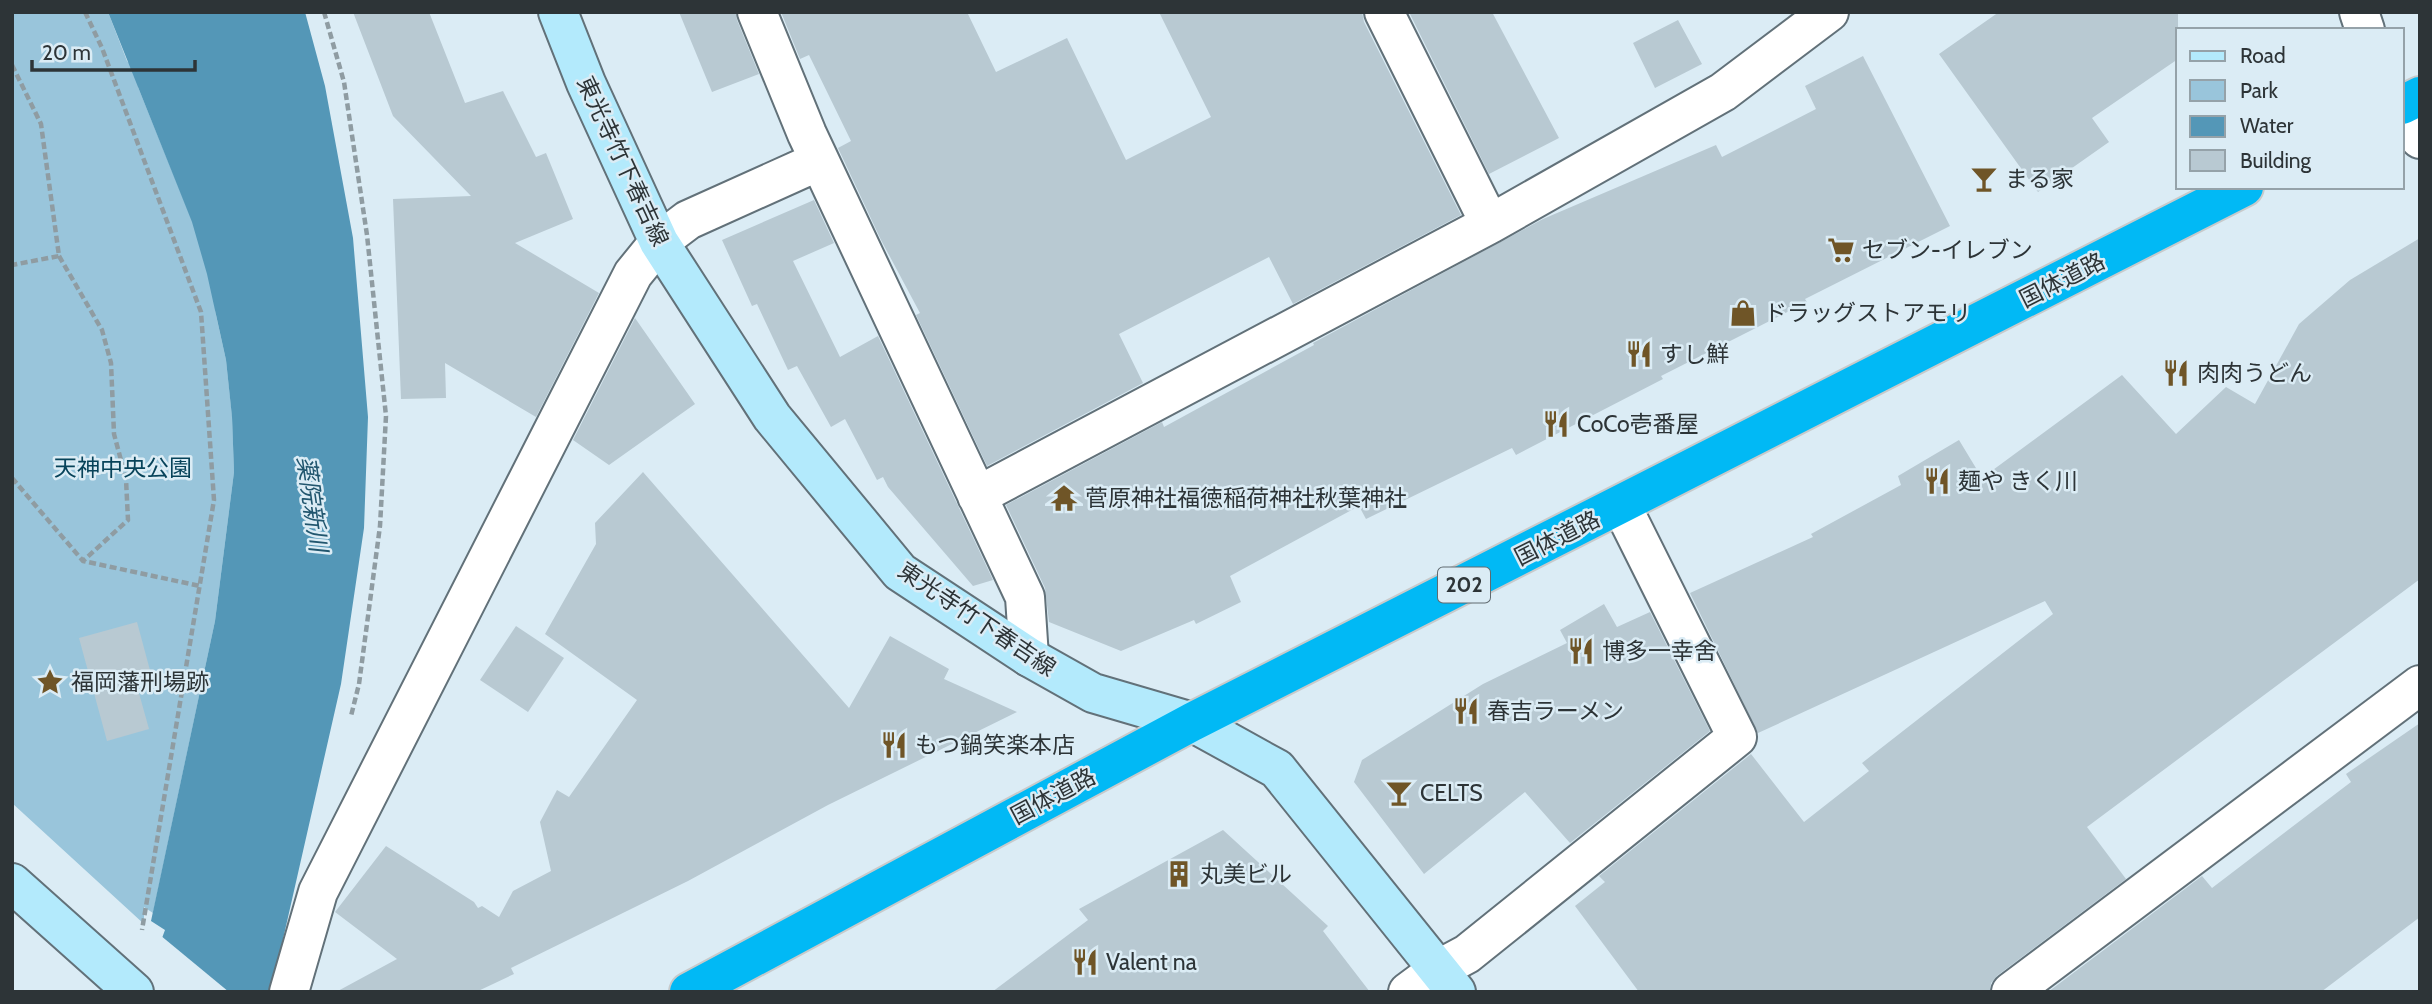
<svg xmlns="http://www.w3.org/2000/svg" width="2432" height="1004" font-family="Cabin,'Noto Sans JP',sans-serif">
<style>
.green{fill:#99c5db}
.water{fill:#5497b7}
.pier{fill:#dbecf5}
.building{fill:#b8c9d2}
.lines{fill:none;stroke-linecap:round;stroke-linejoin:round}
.street-casing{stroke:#627179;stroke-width:42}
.secondary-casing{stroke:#627179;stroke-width:42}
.highway-casing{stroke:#c8cacb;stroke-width:42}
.path{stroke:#8f9ca2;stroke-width:4.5;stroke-dasharray:7 3.5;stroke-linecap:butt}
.street{stroke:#fff;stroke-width:38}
.secondary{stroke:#b3eafc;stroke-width:38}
.highway{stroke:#01b9f5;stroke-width:38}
.labels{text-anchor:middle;stroke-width:5;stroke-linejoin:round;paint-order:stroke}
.shield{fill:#dbecf5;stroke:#616b70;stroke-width:2}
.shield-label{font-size:21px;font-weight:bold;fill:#2d3437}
.street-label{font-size:23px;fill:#2d3437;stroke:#dbecf5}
.poi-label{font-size:23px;fill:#2d3437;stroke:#dbecf5;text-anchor:start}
.park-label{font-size:23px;fill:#07435a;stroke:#dbecf5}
.water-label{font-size:24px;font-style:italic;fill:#21566e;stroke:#dbecf5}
</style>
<rect width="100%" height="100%" fill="#dbecf5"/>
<path class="green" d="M12,12h96l19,49 16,19 -5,7 53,131 15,22 10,75 10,45 6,56 2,56 -19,149 -62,292 -9,-6v17l-132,-121z"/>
<path class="water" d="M108,12h197l20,74 28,152 15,179 -4,111 -23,156 -70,308h-129l23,-62 -14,-9 64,-300 19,-149 -2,-55 -6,-57 -19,-86 -15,-52z"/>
<path class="pier" d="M160,935l69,57h-90z"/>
<path class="building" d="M353,12h76l36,91 38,-12 33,66 10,-4 27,66 -58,24 84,50 -63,124 -91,-54 1,35 -45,1 -8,-200 78,-3 -78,-80z
M679,12h57l1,8 22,54 -47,18z
M781,12h186l29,60 71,-34 59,122 85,-43 -52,-105h203l2,10 97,193 -168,89 -24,-47 -150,77 24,49 -156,83 -71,-151 4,-2 -39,-73 -43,-92 13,-7 -42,-86 -9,4z
M1409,12h83l67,126 -70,36z
M1999,12h179v47l-86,59 17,24 -71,50 -99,-138z
M1678,20l24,44 -47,24 -22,-45z
M1863,56l87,170 -145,73 2,3 -146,74 2,3 -147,76 -4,-7 -146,71 -7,-13 -129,70 11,26 -45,22 -2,-4 -73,31 -72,-29 -4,-34 -39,-83 156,-83 2,5 150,-82 -1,-2 230,-124 173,-74 6,12 94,-48 -11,-23z
M814,200l20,43 -41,18 47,96 38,-21 115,244 -20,6 -85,-99 -5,-10 -6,3 -32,-61 -14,8 -34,-61 -9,4 -31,-66 -5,2 -30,-66z
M2420,238v341l-333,248 39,52 -128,96 -7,8 -1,9h-351l-64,-86 30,-24 -6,-6 152,-122 53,68 65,-51 -7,-8 191,-149 -8,-13 -287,132 -68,-140 123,-56 -2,-3 90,-49 -3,-9 61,-36 23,38 140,-103 54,59 50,-47 29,17 44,-80 51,-44z
M635,318l60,86 -86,61 -36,-25z
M643,472l206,236 41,-72 59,33 -5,10 73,33 -189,93 -140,76 -177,87 3,6 -38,18h-140l61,-33 -62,-47 51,-66 88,56 4,6 4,-2 17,11 14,-26 38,-20 -11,-49 17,-32 12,7 68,-97 -92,-66 51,-90 -1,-21z
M1604,604l13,23 33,-15 60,119 -140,112 -45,-51 -101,82 -70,-92 8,-22 121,-76 84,-41 -7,-13z
M137,622l14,52 -16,5 14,50 -42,12 -28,-103z
M516,626l48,32 -36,54 -48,-32z
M2420,723v194l-99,75h-273l154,-116 10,12 139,-106 -5,-8z
M1223,830l105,96 -5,5 47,61h-378l96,-72 -9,-11z"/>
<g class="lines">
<defs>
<path id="street" d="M757,12l50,122 218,463 4,60
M1384,12l106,212
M2359,12l6,18
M2402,120l18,19
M977,496l513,-272 233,-132 106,-80
M289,992l29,-100 315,-618 26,-32 29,-22 131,-59
M1408,992l31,-23 28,-15 270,-217 -116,-232
M2011,992l409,-307"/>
<path id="secondary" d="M558,12l28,71 73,159 113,175 128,155 129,85 64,36 99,29 85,47 179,223
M12,883l122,109"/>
<path id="highway" d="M2402,105l18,-9
M689,992l503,-270 1052,-535"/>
</defs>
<use href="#street" class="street-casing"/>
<use href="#secondary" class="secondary-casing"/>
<use href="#highway" class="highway-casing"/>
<path class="path" d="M85,12l17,36 99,264 13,188 -72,430
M324,12l20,70 23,153 19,181 -6,110 -21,158 -8,32
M12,65l29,59 18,132 -47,9
M59,256l43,74 9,33 3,71 12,45 2,41 -45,41
M12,478l71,83 117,25"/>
<use href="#street" class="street"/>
<use href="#secondary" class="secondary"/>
<use href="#highway" class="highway"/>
</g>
<defs>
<symbol id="bar-bare" viewBox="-9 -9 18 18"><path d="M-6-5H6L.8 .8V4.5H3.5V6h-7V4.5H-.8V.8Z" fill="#6f5527" stroke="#dbecf5" stroke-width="2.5" paint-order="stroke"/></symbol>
<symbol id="supermarket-bare" viewBox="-9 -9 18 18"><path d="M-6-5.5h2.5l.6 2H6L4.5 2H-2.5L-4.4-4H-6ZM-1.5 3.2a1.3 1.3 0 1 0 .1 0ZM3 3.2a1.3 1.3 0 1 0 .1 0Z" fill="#6f5527" stroke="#dbecf5" stroke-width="2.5" paint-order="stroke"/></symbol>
<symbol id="shop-bare" viewBox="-9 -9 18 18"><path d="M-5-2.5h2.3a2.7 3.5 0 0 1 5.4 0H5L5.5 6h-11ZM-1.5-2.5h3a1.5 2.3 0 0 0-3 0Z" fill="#6f5527" stroke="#dbecf5" stroke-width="2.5" paint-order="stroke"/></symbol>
<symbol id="restaurant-bare" viewBox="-9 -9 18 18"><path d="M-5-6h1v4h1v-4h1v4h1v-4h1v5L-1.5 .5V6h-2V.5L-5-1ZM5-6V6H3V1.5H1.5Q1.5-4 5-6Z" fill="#6f5527" stroke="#dbecf5" stroke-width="2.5" paint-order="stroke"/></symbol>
<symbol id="temple-bare" viewBox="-9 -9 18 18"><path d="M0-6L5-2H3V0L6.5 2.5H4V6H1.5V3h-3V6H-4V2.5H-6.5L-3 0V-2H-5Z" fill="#6f5527" stroke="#dbecf5" stroke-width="2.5" paint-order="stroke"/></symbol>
<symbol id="sight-bare" viewBox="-9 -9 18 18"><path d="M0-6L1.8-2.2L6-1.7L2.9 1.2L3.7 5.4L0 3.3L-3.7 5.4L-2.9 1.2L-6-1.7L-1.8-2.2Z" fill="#6f5527" stroke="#dbecf5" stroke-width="2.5" paint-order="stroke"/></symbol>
<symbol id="building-bare" viewBox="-9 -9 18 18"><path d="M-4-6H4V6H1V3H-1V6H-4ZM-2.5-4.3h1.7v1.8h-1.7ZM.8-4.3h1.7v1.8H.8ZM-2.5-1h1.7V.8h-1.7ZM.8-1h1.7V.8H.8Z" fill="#6f5527" stroke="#dbecf5" stroke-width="2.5" paint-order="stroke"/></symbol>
</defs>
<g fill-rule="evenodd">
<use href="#bar-bare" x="1965" y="160" width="38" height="38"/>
<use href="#supermarket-bare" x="1822" y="231" width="38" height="38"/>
<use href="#shop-bare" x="1724" y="294" width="38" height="38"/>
<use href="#restaurant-bare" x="1620" y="335" width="38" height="38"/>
<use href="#restaurant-bare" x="2157" y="354" width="38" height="38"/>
<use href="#restaurant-bare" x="1537" y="405" width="38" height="38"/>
<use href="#restaurant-bare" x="1918" y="462" width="38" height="38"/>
<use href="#temple-bare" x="1045" y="479" width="38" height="38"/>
<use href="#restaurant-bare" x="1562" y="632" width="38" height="38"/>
<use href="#sight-bare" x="31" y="663" width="38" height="38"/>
<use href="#restaurant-bare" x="1447" y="692" width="38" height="38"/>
<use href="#restaurant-bare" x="875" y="726" width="38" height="38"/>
<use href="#bar-bare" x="1380" y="774" width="38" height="38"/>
<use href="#building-bare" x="1160" y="855" width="38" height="38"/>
<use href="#restaurant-bare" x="1066" y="943" width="38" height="38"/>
</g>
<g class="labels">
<rect class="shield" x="1438" y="567.5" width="52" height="35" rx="5"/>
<g class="shield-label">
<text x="1464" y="592">202</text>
</g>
<g class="street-label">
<text transform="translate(623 161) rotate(65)" y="8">東光寺竹下春吉線</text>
<text transform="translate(2062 280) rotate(-27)" y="8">国体道路</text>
<text transform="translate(1557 538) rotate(-27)" y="8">国体道路</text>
<text transform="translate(977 619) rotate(34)" y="8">東光寺竹下春吉線</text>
<text transform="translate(1053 796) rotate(-28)" y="8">国体道路</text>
</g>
<g class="poi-label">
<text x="2005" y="187">まる家</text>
<text x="1862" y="258">セブン-イレブン</text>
<text x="1764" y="321">ドラッグストアモリ</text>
<text x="1660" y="362">すし鮮</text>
<text x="2197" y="381">肉肉うどん</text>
<text x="1577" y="432">CoCo壱番屋</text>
<text x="1958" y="489">麺や きく川</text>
<text x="1085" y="506">菅原神社福徳稲荷神社秋葉神社</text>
<text x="1602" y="659">博多一幸舍</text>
<text x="71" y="690">福岡藩刑場跡</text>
<text x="1487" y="719">春吉ラーメン</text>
<text x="915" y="753">もつ鍋笑楽本店</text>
<text x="1420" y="801">CELTS</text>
<text x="1200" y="882">丸美ビル</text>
<text x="1106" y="970">Valent na</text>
</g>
<g class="park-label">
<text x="123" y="476">天神中央公園</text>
</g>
<g class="water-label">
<text transform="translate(312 504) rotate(82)" y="8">薬院新川</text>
</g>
</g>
<rect width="2432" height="1004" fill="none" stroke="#2d3437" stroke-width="28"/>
<rect x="2176" y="28" width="228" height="161" fill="#dbecf5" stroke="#95a2a9" stroke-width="2"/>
<rect x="2190" y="51" width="35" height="10" fill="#b3eafc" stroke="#95a2a9" stroke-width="2"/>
<text x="2240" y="63" font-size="21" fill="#2d3437">Road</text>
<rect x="2190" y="80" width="35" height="21" fill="#99c5db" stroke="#95a2a9" stroke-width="2"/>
<text x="2240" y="98" font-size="21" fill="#2d3437">Park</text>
<rect x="2190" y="116" width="35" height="21" fill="#5497b7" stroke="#95a2a9" stroke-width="2"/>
<text x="2240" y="133" font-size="21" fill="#2d3437">Water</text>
<rect x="2190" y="150" width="35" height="21" fill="#b8c9d2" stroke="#95a2a9" stroke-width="2"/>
<text x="2240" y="168" font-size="21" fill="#2d3437">Building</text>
<path d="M32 60v10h163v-10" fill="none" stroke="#2d3437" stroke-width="3.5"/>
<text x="42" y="60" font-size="21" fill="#2d3437" stroke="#dbecf5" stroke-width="5" paint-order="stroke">20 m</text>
</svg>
